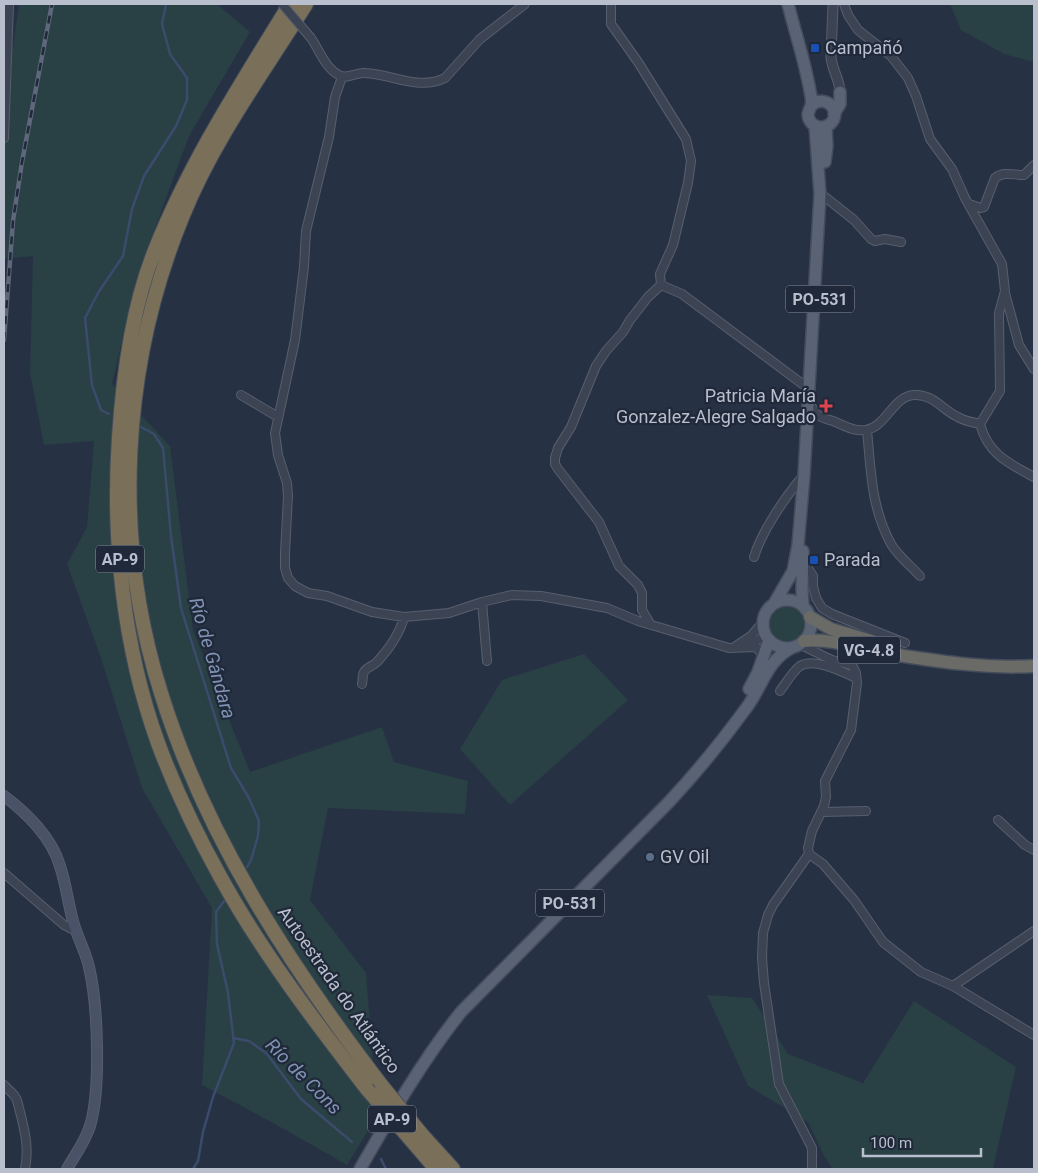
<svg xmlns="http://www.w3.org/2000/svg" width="1038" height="1173" font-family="Roboto,sans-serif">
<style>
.green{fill:#294045}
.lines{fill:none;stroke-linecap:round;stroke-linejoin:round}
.stream{stroke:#3b4b6c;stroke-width:2.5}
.minor-casing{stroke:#575f6e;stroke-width:10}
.tertiary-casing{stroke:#575f6e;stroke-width:11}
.secondary-casing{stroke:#575f6e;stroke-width:12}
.primary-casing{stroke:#454d5d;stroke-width:14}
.trunk-casing{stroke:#434c5b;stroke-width:15}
.motorway-casing{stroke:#434c5b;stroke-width:16}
.minor{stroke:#3c4454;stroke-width:8}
.tertiary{stroke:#3c4454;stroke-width:9}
.secondary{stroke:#4a5267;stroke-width:10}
.primary{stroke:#5a6374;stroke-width:11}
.trunk{stroke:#6a6a66;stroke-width:12}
.motorway{stroke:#7a7059;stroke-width:14}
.rail-casing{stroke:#5e677b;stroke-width:4.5}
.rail{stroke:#202939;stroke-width:2.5;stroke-dasharray:8;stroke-linecap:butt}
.minor-bridge-casing{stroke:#575f6e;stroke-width:10;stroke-linecap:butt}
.motorway-bridge-casing{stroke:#434c5b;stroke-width:16;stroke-linecap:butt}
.minor-bridge{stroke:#3c4454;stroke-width:8}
.motorway-bridge{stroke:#7a7059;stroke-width:14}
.transit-dot{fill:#1a4fb4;stroke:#202939;stroke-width:2}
.health-dot{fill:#e0444e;stroke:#202939;stroke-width:2}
.service-dot{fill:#5c6f8a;stroke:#202939;stroke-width:2}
.labels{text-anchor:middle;stroke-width:4.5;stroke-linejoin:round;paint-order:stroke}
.shield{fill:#202939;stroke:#8b92a1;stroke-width:1}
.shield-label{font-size:16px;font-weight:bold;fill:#b9bfcd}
.poi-label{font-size:18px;fill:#b9bfcd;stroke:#202939;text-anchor:start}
.street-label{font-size:18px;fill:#b9bfcd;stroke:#202939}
.water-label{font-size:19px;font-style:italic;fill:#8093b4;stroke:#202939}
</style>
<rect width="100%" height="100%" fill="#273144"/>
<path class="green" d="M19,4h198l33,28 -61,104 -52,141 -25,107 58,62 23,184 57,142 132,-45 12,35 74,19 -3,33 -137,-6 -18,92 56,73 11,143 -30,49 -72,-41 -73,-39 10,-177 -70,-120 -42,-133 -33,-91 20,-37 7,-86 -50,4 -14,-72 3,-117 -29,3v-210l9,-2z
M950,4h84v58l-30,-8 -43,-24z
M770 624a17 17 0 1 1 34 0a17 17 0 1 1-34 0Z
M584,654l44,46 -118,105 -50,-56 42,-69z
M707,995l45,3 36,56 75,29 51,-82 102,66 -23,102h-160l-9,-13 -16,-34 -60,-36z"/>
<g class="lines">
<path class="stream" d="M109,414l-8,-4 -9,-25 -7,-67 13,-25 25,-37 9,-47 12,-33 32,-50 11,-26v-22l-17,-24 -8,-30 4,-20
M141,427l13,7 9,14 8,88 10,72 50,160 18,30 10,23 -1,15 -7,24 -4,7
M233,1038l16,3 18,13 34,45 51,43
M381,1159l5,10
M193,1169l5,-8 5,-29 10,-35 21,-54 -6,-50 -11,-49 -1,-32 9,-12"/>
<defs>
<path id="minor" d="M611,4v20l27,38 48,77 5,22 -3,22 -15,62 -13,29 1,11 -13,12 -18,23 -7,12 -17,19 -10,15 -25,61 -13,21 -3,10v6l3,5 41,53 20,44 19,19 4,8v17l9,15
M844,4l4,11 10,15 33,26 17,22 8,18 14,43 22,30 13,29 37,66 3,27 -6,22 1,78 -20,33c8,30 28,39 54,53
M311,38c9,13 14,30 28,37 9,5 17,-3 26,-2 28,1 53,18 80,5l35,-39 45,-35
M342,77l-7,20 -6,40 -23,94 -2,36 -9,73 -20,93 3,22 9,28 1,13 -3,57v15l3,10 7,8 13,7 19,3 45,16 32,5 45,-4 33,-11 30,-7 29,1 66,12 31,13 91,27 27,-1 8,10
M4,138l5,-134
M825,197l29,23 17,19 4,2 10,-2 16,3
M969,204l12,4 3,-1 11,-29c9,-7 18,-3 29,-3l10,-10
M661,285l21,9 127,95
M1005,293l14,52 15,24
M241,395l37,22
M812,407c4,10 11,11 21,14 10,4 21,11 33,9 20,-3 27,-34 48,-35 20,-1 28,15 44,22 6,4 14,5 22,7
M867,430c4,41 4,77 24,114 7,12 20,22 29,32
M754,557c8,-26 31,-60 49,-81
M803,561l10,15v10l3,12 6,10 10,6 73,29
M482,602l5,59
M799,644l33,16 20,5 4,8 1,10 -6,47 -26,51 1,16 -2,9 -12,25 -4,17 1,6 14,10 31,36 29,42 38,30 32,14 81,49
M736,646l15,-10 12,-14
M746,647l5,-5 16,-5
M362,684c1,-4 0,-9 2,-12 3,-5 9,-6 13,-10 11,-12 23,-29 27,-45
M780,691c6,-8 13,-20 20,-25 14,-9 43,6 56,12
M822,812l44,-1
M998,820l27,25 9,5
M809,854l-36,51 -5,10 -5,18 -1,25 2,25 15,101 33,64v21
M4,873l60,52 12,6
M953,986l81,-55
M4,1085l10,10 3,5c6,24 13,45 8,69"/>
<path id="tertiary" d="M833,4l-2,53c1,13 9,23 9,35"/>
<path id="secondary" d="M4,796c23,17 48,42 56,70 6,18 8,37 13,55 4,16 13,31 16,46 9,38 12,122 1,159 -5,16 -15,29 -23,43"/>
<path id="primary" d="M788,4c7,28 17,58 22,87 1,4 2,11 1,15 -2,5 -5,9 -1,15 4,7 14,8 20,3 13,-11 -3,-31 -18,-19
M834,114l6,-10v-12
M825,162l2,-16 -1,-20
M763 624a24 24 0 1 1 48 0a24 24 0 1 1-48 0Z
M775,602l18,-31 5,-26 6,-70 16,-281 -5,-68
M803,606l-1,-17 1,-38
M749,689l9,-17 11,-32
M360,1169c31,-54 62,-108 101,-157l208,-210c28,-30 54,-62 78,-95 16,-22 20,-47 46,-60"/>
<path id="trunk" d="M810,617l21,12 54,16
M804,641c29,-3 54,8 82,12 49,8 99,16 148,13"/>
<path id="motorway" d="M290,4c-49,80 -100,158 -135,246 -23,57 -32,126 -36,187 -7,102 4,209 39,306 17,46 39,92 63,135 40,73 95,145 146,211
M306,4c-43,69 -92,135 -123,211 -62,150 -71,323 -22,478 45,145 130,274 221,393
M423,1136l30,33
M418,1148l18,21"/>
</defs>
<use href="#minor" class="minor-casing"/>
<use href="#tertiary" class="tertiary-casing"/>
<use href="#secondary" class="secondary-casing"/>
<use href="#primary" class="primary-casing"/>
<use href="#trunk" class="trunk-casing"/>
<use href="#motorway" class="motorway-casing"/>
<use href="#minor" class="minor"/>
<use href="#tertiary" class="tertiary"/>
<use href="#secondary" class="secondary"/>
<use href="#primary" class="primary"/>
<use href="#trunk" class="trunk"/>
<use href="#motorway" class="motorway"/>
<defs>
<path id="rail" d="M4,340l9,-119 9,-59 30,-158"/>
</defs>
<use href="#rail" class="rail-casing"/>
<use href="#rail" class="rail"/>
<defs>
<path id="minor-bridge" d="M282,4l29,34"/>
<path id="motorway-bridge" d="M382,1086l41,50
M367,1089l51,59"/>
</defs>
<use href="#minor-bridge" class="minor-bridge-casing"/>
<use href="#motorway-bridge" class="motorway-bridge-casing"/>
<use href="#minor-bridge" class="minor-bridge"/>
<use href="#motorway-bridge" class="motorway-bridge"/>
</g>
<g class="transit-dot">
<rect x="810" y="43" width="10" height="10" rx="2.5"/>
<rect x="809" y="555" width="10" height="10" rx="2.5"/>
</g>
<path class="health-dot" d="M823.5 398.5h5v5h5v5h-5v5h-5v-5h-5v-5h5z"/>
<circle class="service-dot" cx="650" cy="857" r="5"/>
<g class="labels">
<g class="shield">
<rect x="786" y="285.5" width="68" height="27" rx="4"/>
<rect x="96" y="545.5" width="48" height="27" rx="4"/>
<rect x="838" y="636.5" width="62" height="27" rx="4"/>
<rect x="536" y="889.5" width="68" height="27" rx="4"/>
<rect x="368" y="1105.5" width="48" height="27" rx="4"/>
</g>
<g class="shield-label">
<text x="820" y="305">PO-531</text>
<text x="120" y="565">AP-9</text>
<text x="869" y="656">VG-4.8</text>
<text x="570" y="909">PO-531</text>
<text x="392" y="1125">AP-9</text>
</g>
<g class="poi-label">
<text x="825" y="54">Campañó</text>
<text x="816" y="402" text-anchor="end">Patricia María<tspan x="816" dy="21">Gonzalez-Alegre Salgado</tspan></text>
<text x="824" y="566">Parada</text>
<text x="660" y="863">GV Oil</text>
</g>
<g class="street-label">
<text transform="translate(339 990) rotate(55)" y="6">Autoestrada do Atlántico</text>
</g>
<g class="water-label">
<text transform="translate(213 658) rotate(74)" y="7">Río de Gándara</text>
<text transform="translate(304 1076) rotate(45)" y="7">Río de Cons</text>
</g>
</g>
<rect width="1038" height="1173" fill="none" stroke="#b9bfcd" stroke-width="10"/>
<path d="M863 1148v8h118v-8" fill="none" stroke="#b9bfcd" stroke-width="2.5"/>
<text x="870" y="1148" font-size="15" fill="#b9bfcd" stroke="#202939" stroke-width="4" paint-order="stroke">100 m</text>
</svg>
